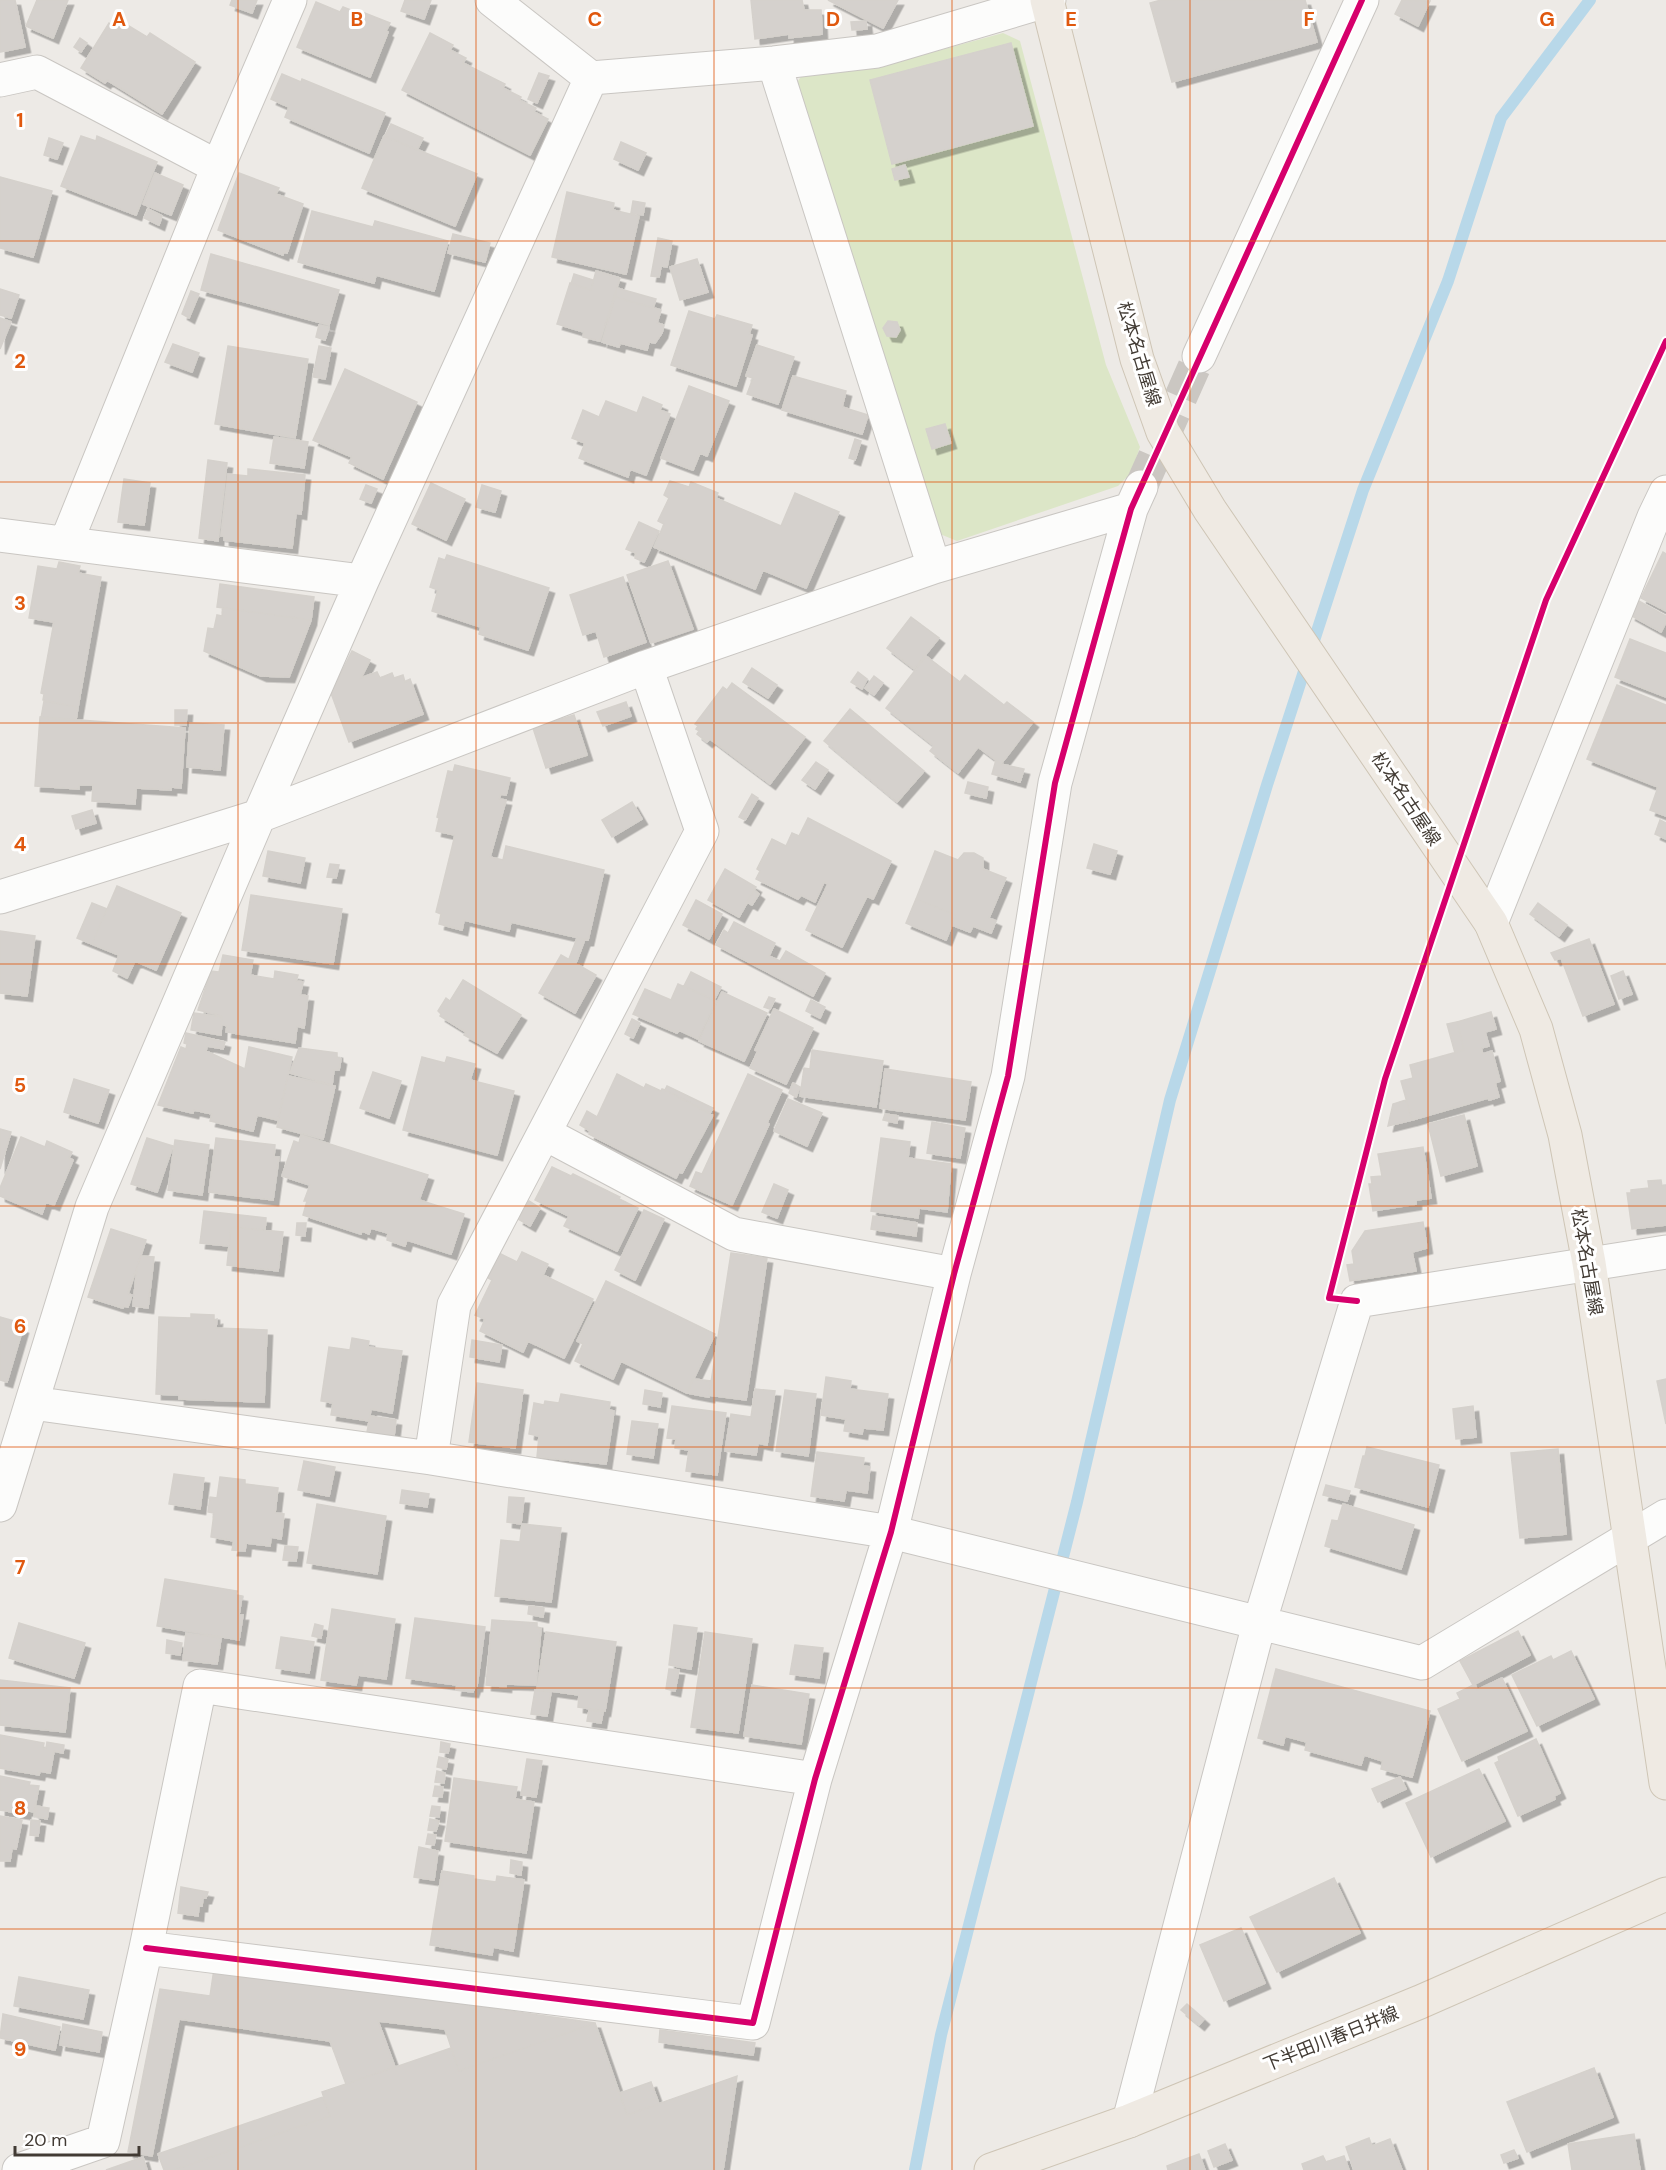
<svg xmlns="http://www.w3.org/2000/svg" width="1666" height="2170" font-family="'DM Sans','Noto Sans JP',sans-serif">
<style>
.green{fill:#dce6c7}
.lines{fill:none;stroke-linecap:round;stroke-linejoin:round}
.stream{stroke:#b8d8e9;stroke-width:12}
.building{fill:#d5d1cd;stroke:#d5d1cc;stroke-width:1.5;filter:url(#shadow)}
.minor-tunnel{stroke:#cbc7c2;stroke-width:33;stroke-dasharray:33 16;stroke-linecap:butt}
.minor-casing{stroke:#c9c6c2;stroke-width:35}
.major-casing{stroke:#cec5b5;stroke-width:35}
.minor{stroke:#fcfcfb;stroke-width:33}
.major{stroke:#efeae3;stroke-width:33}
.cycleway-casing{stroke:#fff;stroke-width:10}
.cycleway{stroke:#d6006c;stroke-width:6}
.grid{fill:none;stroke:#e0580e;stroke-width:1.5;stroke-opacity:0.55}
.labels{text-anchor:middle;stroke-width:6;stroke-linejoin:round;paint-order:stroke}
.street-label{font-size:18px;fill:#423b34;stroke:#fff}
.grid-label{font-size:20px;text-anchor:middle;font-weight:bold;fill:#e0580e;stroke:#fff;stroke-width:6;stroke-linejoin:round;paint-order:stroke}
</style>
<defs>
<filter id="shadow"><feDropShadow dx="5.5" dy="5.5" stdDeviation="0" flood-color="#0004"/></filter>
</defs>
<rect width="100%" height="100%" fill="#edeae6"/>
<path class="green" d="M1003,33l17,8 86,324 34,82 -9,26 -13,13 -161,55 -17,-7 -148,-444 10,-15 80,-9z"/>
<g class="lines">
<path class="stream" d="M915,2170l26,-135 136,-533 93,-402 97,-315 96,-295 85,-209 53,-163 89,-118"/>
</g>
<path class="building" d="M0,0h15l10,47 -25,5z
M37,0h31l-15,38 -27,-12z
M232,0h25l-5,13 -22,-8z
M405,0h26l-7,19 -23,-8z
M751,0h51l2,10h17l1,24 -33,4v-4l-34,5z
M828,0h70l-15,28z
M1161,0h144l12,42 -145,40 -22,-79z
M1402,0l28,1 -12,25 -23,-12z
M316,2l24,10 3,-5 13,5 1,-2 33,13 -4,8 2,1 -18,45 -73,-30z
M119,20l28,17 3,-4 45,29 -33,52 -55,-34 -2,3 -24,-15 28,-45 6,4z
M866,21l1,8 -15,1 -1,-8z
M430,33l23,12 -3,5 16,8 -3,5 42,21 -2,4 18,9 -2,3 17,8 -2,4 14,7 -18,36 -128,-65z
M80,38l7,5 -6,9 -7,-5z
M1011,43l22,83 -141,38 -22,-84z
M539,73l10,3 -12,27 -9,-4z
M282,74l19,8 1,-3 83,34 -16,40 -84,-36 4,-10 -18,-8z
M391,124l32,14 -6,12 -32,-14z
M81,136l15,5 1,-5 60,26 -21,53 -75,-29z
M384,136l93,38 -22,52 -93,-38z
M49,138l14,5 -6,16 -13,-4z
M621,142l25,11 -8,17 -24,-11z
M905,165l4,12 -14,3 -3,-11z
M155,173l28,12 -12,30 -28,-11z
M239,173l40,15 -3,6 27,10 -16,49 -3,-1 -1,3 -65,-25z
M0,177l52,14 -19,66 -33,-9z
M567,192l47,11 -1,7 26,6 -13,58 -74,-17z
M633,201l12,2 -2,12 -12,-2z
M148,209l14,7 -3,9 -15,-7z
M312,211l61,16 2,-6 73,20 -14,50 -58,-16 -2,8 -76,-21z
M453,234l37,9 -5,19 -37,-9z
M658,238l14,3 -5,26 -6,-1 -2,11 -8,-1z
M211,254l128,36 -10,35 -128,-35z
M697,259l11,33 -28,8 -10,-33z
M596,271l24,7 -20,63 -17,-4 1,-5 -27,-8 13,-41 21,7z
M574,274l19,6 -2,10 -20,-6z
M617,288l39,11 -3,9 -38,-11z
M0,289l19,6 -8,23 -11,-3z
M191,291l8,3 -10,24 -7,-4z
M615,297l46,13 -4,13 7,2 -2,8 -7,10 -6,-1 -2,8 -27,-7 -1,4 -17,-5z
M689,311l26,8 2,-4 35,10 -3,9 3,1 -16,51 -65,-21z
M0,318l11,4 -11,27z
M888,321l9,1 3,8 -4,7 -9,-1 -4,-8z
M319,325l10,2 -4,13 -9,-3z
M173,344l26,9 -7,19 -27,-10z
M757,345l37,12 -16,47 -31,-10 6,-16 -7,-2z
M228,346l80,13 -13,79 -80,-14z
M319,346l12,2 -6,31 -12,-2z
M345,369l72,33 -34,77 -34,-16 3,-6 -39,-17z
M793,376l53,15 -4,16 26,8 -6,19 -80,-24z
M689,386l40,15 -22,55 -7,-3 -7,17 -32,-12z
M643,397l19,8 -2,5 10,4 -24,61 -16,-6 -2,8 -49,-19 6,-15 -13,-5 11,-28 16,7 7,-16 31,12z
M945,424l6,19 -19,6 -6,-20z
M274,437l34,5 -4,26 -34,-5z
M855,439l6,2 -6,19 -6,-2z
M208,460l19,3 -9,78 -19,-3z
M248,469l57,6 -4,39 -5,-1 -4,35 -68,-8v-4h-3l7,-62 20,2z
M124,479l26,4 -6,42 -26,-3z
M670,481l19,6 2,-5 27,11 -2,5 65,28 14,-33 44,19 -33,76 -43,-18 -8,19 -101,-42 10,-23 -6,-3 11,-23 -5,-3z
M431,483l34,16 -19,41 -34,-16z
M366,485l11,4 -6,14 -11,-4z
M482,485l19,6 -6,21 -19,-5z
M639,522l20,9 -15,31 -9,-4 1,-5 -10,-4z
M1663,552l3,2v57l-25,-13z
M447,555l102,33 -21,62 -49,-16 2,-7 -49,-16 6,-21 -8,-3 9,-29 6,2z
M668,561l25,68 -42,14 -24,-68z
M59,562l21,4 -2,7 23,4 -23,130 -35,-7 1,-6 -3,-1 13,-71 -25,-4 9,-52 19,3z
M623,577l23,65 -42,15 -8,-26 -13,4 -13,-40z
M220,584l94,13 -3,23 -94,-13z
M1637,600l29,16v6l-5,10 -31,-17z
M223,608l88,12 -22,57 -28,-1 -57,-25 4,-23 6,1 3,-14 5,1z
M911,617l28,21 -25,31 -27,-21z
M1630,639l36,14v44l-51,-20z
M352,651l18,9 -9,18 16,-6 3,6 12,-5 2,5 9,-3 2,7 5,-3 13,35 -74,28 -18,-49z
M926,656l34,26 5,-7 39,30 3,-3 26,20 -32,42 -23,-17 -20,26 -28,-22 4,-5 -48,-38z
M752,668l25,17 -9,13 -25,-16z
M858,672l9,7 -5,10 -11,-7z
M874,676l9,7 -9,12 -9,-7z
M732,683l73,54 -35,47 -60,-45 -3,3 -10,-8 2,-3 -3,-2 2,-3 -3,-2 28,-37 4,3z
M1617,685l49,20v111l-16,-6 8,-23 -71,-28z
M44,701l34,6 -2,13 -35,-2z
M626,702l5,14 -28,10 -6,-14z
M850,709l74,62 -27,31 -73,-61z
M175,710h12l-1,15h-11z
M574,715l13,40 -41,13 -13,-40z
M40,717l145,11 -4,60 -10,-1v3l-35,-2 -1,16 -43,-3 1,-16h-14v4l-44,-3z
M190,723l34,2 -4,45 -33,-3z
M996,760l5,4 23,5 -4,13 -28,-8z
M816,762l12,8 -13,19 -13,-9z
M455,765l55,13 -4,17 -5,-1 -2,5 7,1 -16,57 13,3 3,-14 98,24 -16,70 -77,-18 -2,9 -45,-11 -2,10 -23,-6 2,-10 -5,-2 19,-77 -19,-4 3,-13 -2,-1 11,-46 5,1z
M968,782l20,5 -2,11 -21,-5z
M752,794l6,4 -13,22 -6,-3z
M632,802l10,17 -30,18 -10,-17z
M92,810l4,13 -20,6 -4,-13z
M808,818l83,43 -18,38 -6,-3 -25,51 -36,-17 22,-46 -4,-2 -9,20 -14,-7 -3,4 -42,-20 4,-8 -3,-2 15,-30 14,7 6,-13 7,3z
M1660,820l6,3v16l-11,-5z
M1094,844l23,7 -7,23 -23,-6z
M268,851l37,7 -5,25 -37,-7z
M935,851l23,9 6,-7h10l9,5v11l23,9 -17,40 7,3 -5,12 -18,-7 -3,6 -18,-7 4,-10 -40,-16z
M330,864l9,1 -3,13 -9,-1z
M725,869l31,18 -17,30 -31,-17z
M117,886l64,27 -25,57 -21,-9 -8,17 -14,-7 6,-16 -27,-11z
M754,890l5,4 -7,11 -5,-3z
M251,895l91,14 -9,55 -91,-14z
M916,899l40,16 -10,25 -40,-17z
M696,900l26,14 -13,25 -26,-14z
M92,903l15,6 -15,35 -15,-6z
M1538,903l29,22 -8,11 -29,-22z
M734,922l41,21 -6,13 11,5 6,-10 39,22 -12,23 -97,-51 8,-15 4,3z
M0,931l35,5 -8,60 -27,-3z
M577,938l8,1 -9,24 -7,-4z
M1589,939l25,65 -31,12 -22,-58 -6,2 -4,-7z
M223,955l30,5 -3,15 24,4 1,-8 23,4 -2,6 7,1 -3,13 8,1 -4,32 -7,-2 -2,17 -69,-11 1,-6 -6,-2 1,-8 -24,-6 13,-39 8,1z
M561,955l35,20 -21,38 -36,-20z
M1623,971l9,23 -13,5 -8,-23z
M691,972l30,15 -7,13 -30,-14z
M463,980l58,35 -24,38 -33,-18 2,-3 -26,-16 1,-2 -3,-3 8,-13 4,3z
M678,984l38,17 -18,38 -19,-9 -2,3 -44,-19 12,-25 26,11z
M722,992l45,21 -23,48 -45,-20z
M769,997l6,2 -5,10 -6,-2z
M811,1000l14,7 -5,11 -14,-7z
M774,1009l39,19 -27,56 -36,-16 8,-17 -3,-1z
M1491,1012l5,17 -11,3 4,14 -8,2 2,6 9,-3 8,30 -5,2 4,14 -10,3 -1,-2 -76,22 -11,-39 12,-3 -3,-13 54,-15 -7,-28z
M194,1013l28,4 -1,18 -30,-5z
M632,1019l8,4 -7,15 -8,-4z
M1457,1022l7,28 -9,3 -8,-29z
M186,1033l39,9 -2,7 -16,-3 -1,5 39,18 4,-22 43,10 -14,63 -21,-5 -4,16 -43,-10 2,-7 -18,-4 -1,3 -35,-8 23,-58 5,2 1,-5 -3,-1z
M299,1048l38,5v4l4,2 -2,11h-5l-2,15 -42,-12z
M812,1050l71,11 -7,46 -76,-11 4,-28 6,1z
M422,1057l23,6 2,-6 28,7 -5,16 44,11 -17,64 -94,-25z
M885,1069l86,13 -6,38 -85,-12z
M373,1072l28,9 -12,37 -29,-10z
M617,1074l27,14 2,-4 15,7 1,-2 3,1 48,25 -31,58 -3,-1 -3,6 -87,-44 1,-3 -10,-6 7,-14 10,6z
M748,1074l34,16 -15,33 2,1 -37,81 -42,-19 6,-14 6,2z
M288,1076l47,10 -12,53 -46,-12z
M74,1079l35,11 -11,33 -34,-11z
M793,1083l7,4 -4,10 -7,-4z
M667,1086l46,22 -3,5 -45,-23z
M788,1099l34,14 -15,33 -33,-15z
M1406,1100l6,20 -24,6 5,-22z
M885,1114l13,2 -1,7 -14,-3z
M1464,1115l13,51 -36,10 -13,-52z
M932,1122l33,6 -5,30 -33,-5z
M0,1129l11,3 -11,37z
M301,1135l127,40 -9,25 45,14 -13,40 -44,-14 -2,6 -18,-6 1,-7 -17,-5 -2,6 -7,-3 -1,3 -58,-19 4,-14h-3l6,-16 -28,-9 12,-35 5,2z
M21,1137l24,10 2,-6 25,11 -3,6 4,2 -19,45 -8,-3 -4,12 -42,-18v-8z
M147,1138l26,8 -16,46 -26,-8z
M216,1138l59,7 -1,12h5l-6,43 -64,-8z
M881,1138l29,4 -2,16 43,6 -4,48 -28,-4 -1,10 -47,-7z
M175,1140l34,5 -7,50 -34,-5z
M1423,1147l8,51 -15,2v4l-43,7 -4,-27h3l-1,-7 11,-1 -4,-22z
M552,1167l19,9 2,-2 47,23 -1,2 19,9 -21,43 -53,-25 5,-10 -34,-16z
M1661,1180l1,6h4v39l-34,4 -5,-36h4v-3l18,-2 -1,-7z
M774,1184l14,6 -11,28 -15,-6z
M529,1201l11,7 -10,18 -12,-7z
M644,1210l20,9 -29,61 -20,-10z
M204,1211l62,7 -1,12 -34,-3 -2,19 -29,-3z
M873,1216l44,7 -1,13 -45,-7z
M1423,1222l4,26 -15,4 4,19 -66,10 -3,-16 7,-1 -2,-13 13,-20z
M297,1223h9l-1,13 -9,-1z
M231,1227l52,5 -5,39 -51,-6z
M111,1229l35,11 -18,54 4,1 -4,12 -4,-1 -1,2 -35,-11z
M522,1252l26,12 -5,11 50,24 -29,59 -36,-17 -5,11 -43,-21 5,-12 -10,-4 17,-35 -4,-2 11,-25 18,9z
M731,1253l36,5 -21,142 -37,-5z
M141,1256l13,1 -6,51 -15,-2 4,-39z
M606,1281l109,53 -28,59 -66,-32 -8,18 -38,-18 8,-17 -6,-3z
M191,1314l23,1v5l3,-1 -1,9 51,2 -3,72 -85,-3v-4l-23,-1 3,-77 32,1z
M0,1317l18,5 -1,4 6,2 -16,54 -7,-2z
M352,1338l17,3 -1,6 34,4 -10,62 -21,-4 -2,12 -38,-6 2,-12 -12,-2 8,-54 21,3z
M472,1340l30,5 -3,17 -29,-5z
M826,1377l25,4 -1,8 38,5 -5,36 -20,-2 -1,6 -18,-3 2,-12 -25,-4z
M693,1379l18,2 -2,16 -22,-4z
M1666,1379v45l-9,-43z
M477,1383l46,7 -8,58 -46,-6z
M755,1389l20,2 -8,54 -9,-2 -2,12 -31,-4 6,-37 20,3z
M645,1390l17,3 -2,14 -17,-3z
M785,1390l31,4 -8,62 -32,-5z
M561,1394l49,8 -1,8 5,1 -8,53 -69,-7 2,-21 -10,-2 5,-31 10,2 1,-4 14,2z
M672,1406l54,7 -9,62 -31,-4 3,-21 -14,-2 1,-9 -9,-1z
M1473,1406l3,31 -20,2 -3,-30z
M370,1416l26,4 -2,16 -27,-4z
M632,1421l26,3 -5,34 -26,-4z
M1367,1447l72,18 -11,42 -73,-20 8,-31h2z
M1558,1449l8,85 -46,4 -9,-85z
M817,1452l47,6 -1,8 7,1 -3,26 -21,-3 -2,11 -33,-5z
M304,1461l31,6 -6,29 -31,-6z
M174,1474l30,4 -4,31 -31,-5z
M220,1477l25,3v4l33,4 -3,25 9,1 -3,25 -10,-2 -1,9 -24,-3 -1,8 -13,-1 2,-9 -23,-4 3,-24 -6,-1 2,-15 7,1z
M1326,1485l24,6 -3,10 -24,-6z
M402,1490l27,4 -2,13 -27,-4z
M509,1497l15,1 -3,26 -14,-2z
M317,1504l69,12 -9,58 -70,-11z
M1343,1504l71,21 -13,44 -76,-23 7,-26 6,1z
M522,1524l39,4 -10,74 -56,-6 6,-56 19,2z
M285,1546l13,1 -2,14 -13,-1z
M165,1579l72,12 -1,4 6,1 -3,19h4l-4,25 -82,-14z
M529,1606l15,2 -1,9 -15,-3z
M332,1609l63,10 -9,60 -28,-4 -2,10 -35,-5z
M415,1618l70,9 -8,59h-2l-2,6 -17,-2 1,-5 -51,-7z
M492,1620l45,3v4l4,1 -5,57 -30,-1v3l-20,-2z
M19,1623l66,20 -11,35 -65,-20z
M315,1624l8,2 -2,12 -9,-2z
M674,1625l23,3 -6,41 -22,-4z
M1518,1631l12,24 -57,30 -13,-24z
M546,1632l70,10 -11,69 -27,-4 1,-12 -42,-6z
M705,1632l47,7 -14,94 -47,-6z
M186,1633l35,5 -4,26 -34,-4z
M281,1637l33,5 -5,31 -33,-5z
M167,1640l15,3 -2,12 -14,-2z
M795,1645l28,3 -4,30 -29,-4z
M1571,1651l23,48 -57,27 -25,-51 39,-19 2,4z
M669,1669l10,1 -4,21 -9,-2z
M1276,1669l154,42 -18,66 -31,-8 2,-8 -19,-6 -3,10 -56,-15 2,-8 -22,-6 -2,9 -25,-7z
M1502,1678l25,53 -65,30 -24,-52 22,-10 -3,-6 18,-9 2,6z
M0,1680l70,8 -5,44 -65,-7z
M752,1685l57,9 -8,50 -57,-8z
M535,1690l16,2 -4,24 -16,-2z
M589,1710l14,2 -2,11 -14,-2z
M0,1735l44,8 -1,5 3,1 1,-7 17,3 -1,8 -9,-2 -4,22 -10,-2 -1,4 -39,-7z
M1536,1739l24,54 -6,3 1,3 -37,17 -23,-53 4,-2 -1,-4z
M441,1742l9,2 -2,9 -8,-1z
M439,1757l9,2 -2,10 -9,-2z
M527,1759l15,2 -6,36 -15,-2z
M1479,1769l26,52 -74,36 -25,-54z
M437,1771l8,2 -1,10 -9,-1z
M0,1776l30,6 -1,3 10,1 -5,26 -8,-2 -1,4 -25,-4z
M1400,1777l6,12 -28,13 -6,-13z
M454,1778l63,9 -2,12 19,3 -8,51 -81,-12z
M435,1786l8,1 -1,10 -9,-1z
M36,1806l13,2 -2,11 -13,-3z
M432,1806l8,1 -1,10 -9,-1z
M0,1816l22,4 -6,29 -4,-1 -2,13h-10z
M430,1819l9,2 -3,10 -8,-1z
M31,1820l9,1 -2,15 -8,-1z
M428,1834l8,1 -2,10 -8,-1z
M419,1847l19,4 -4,29 -20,-3z
M511,1860l11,2 -1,13 -11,-2z
M442,1871l32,5v3l22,3 1,-6 27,4 -11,71 -20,-4 -1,8 -62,-10z
M1334,1878l26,55 -83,39 -27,-55z
M181,1887l27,5 -2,6 -3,-1 -1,9 -3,-1 -1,11 -20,-3z
M1241,1928l24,55 -41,18 -24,-56z
M214,1969l381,54 -136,48 -14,-42 -67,-8 17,46 -49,17 -16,-43 -151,-22 -27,137 -24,-4 32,-163 50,7z
M19,1977l70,13 -6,29 -69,-13z
M1187,2004l17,15 -5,6 -18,-15z
M3,2014l57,13 -5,23 -55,-12z
M595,2023l32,92 110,-39 -14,94h-549l156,-54 -8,-24 24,-8 105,-36 8,23z
M63,2024l39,8 -3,20 -39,-7z
M660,2030l95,13 -2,12 -94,-13z
M1594,2068l19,49 -86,35 -20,-50z
M651,2082l8,22 -32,11 -7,-22z
M323,2097l7,19 -156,54h-10l-6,-16z
M1634,2134l6,36h-68l-4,-26z
M1369,2138l3,8 18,-7 12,31h-48l-8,-23z
M1225,2144l7,16 -18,7 -6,-16z
M1514,2150l4,8 -14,5 -3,-8z
M1199,2154l6,16h-37l-1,-4z
M1323,2156l3,6 18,-6 5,14h-45l-2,-6z
M143,2157l4,13h-41z"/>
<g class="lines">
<path class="minor-tunnel" d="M1141,487l58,-131"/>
<defs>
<path id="minor" d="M774,63l160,504
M591,78l183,-15 103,-12 172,-51
M0,80l37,-8 181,95
M1199,356l163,-356
M0,535l362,46
M66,543l152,-376 72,-167
M0,897l259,-81 387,-149 288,-100 197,-58
M1491,923l163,-406 12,-25
M544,1133l190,101 220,40
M32,1403l399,55 460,74 531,131 244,-147
M431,1458l23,-153 248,-474 -56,-164
M0,1505l92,-298 167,-391 103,-235 229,-503 -99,-78
M146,1948l607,75 62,-244 76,-247 63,-258 54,-198 47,-293 76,-274 10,-22
M1129,2121l130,-497 98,-323 309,-49
M19,2170l84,-29 43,-193 54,-262 615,93"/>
<path id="major" d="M1047,0l90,359 26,73 47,78 281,413 45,106 29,106 24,128 77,520
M991,2170l138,-49 291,-119 246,-108"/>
</defs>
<use href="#minor" class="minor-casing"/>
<use href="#major" class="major-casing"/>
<use href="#minor" class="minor"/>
<use href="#major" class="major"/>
<defs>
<path id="cycleway" d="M1357,1301l-28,-3 56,-219 161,-479 120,-259
M146,1948l607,75 62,-244 76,-247 63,-258 54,-198 47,-293 76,-274 231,-509"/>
</defs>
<use href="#cycleway" class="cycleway-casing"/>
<use href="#cycleway" class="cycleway"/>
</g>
<path class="grid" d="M238,0v2170M476,0v2170M714,0v2170M952,0v2170M1190,0v2170M1428,0v2170M0,241h1666M0,482h1666M0,723h1666M0,964h1666M0,1206h1666M0,1447h1666M0,1688h1666M0,1929h1666"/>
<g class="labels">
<g class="street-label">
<text transform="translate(1139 354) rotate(73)" y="6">松本名古屋線</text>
<text transform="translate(1406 799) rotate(56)" y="6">松本名古屋線</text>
<text transform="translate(1587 1262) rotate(80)" y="6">松本名古屋線</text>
<text transform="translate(1331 2039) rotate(-22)" y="6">下半田川春日井線</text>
</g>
</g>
<g class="grid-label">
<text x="119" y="26">A</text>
<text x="357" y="26">B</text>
<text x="595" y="26">C</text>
<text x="833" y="26">D</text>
<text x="1071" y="26">E</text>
<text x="1309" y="26">F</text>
<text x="1547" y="26">G</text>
<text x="20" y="127">1</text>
<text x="20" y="368">2</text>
<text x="20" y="610">3</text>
<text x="20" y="851">4</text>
<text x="20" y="1092">5</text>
<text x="20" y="1333">6</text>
<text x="20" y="1574">7</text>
<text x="20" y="1815">8</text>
<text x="20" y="2056">9</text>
</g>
<path d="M15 2146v9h124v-9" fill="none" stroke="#423b34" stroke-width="3"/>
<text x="24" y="2146" font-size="18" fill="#423b34" stroke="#ffffff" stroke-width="4.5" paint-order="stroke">20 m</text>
</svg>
